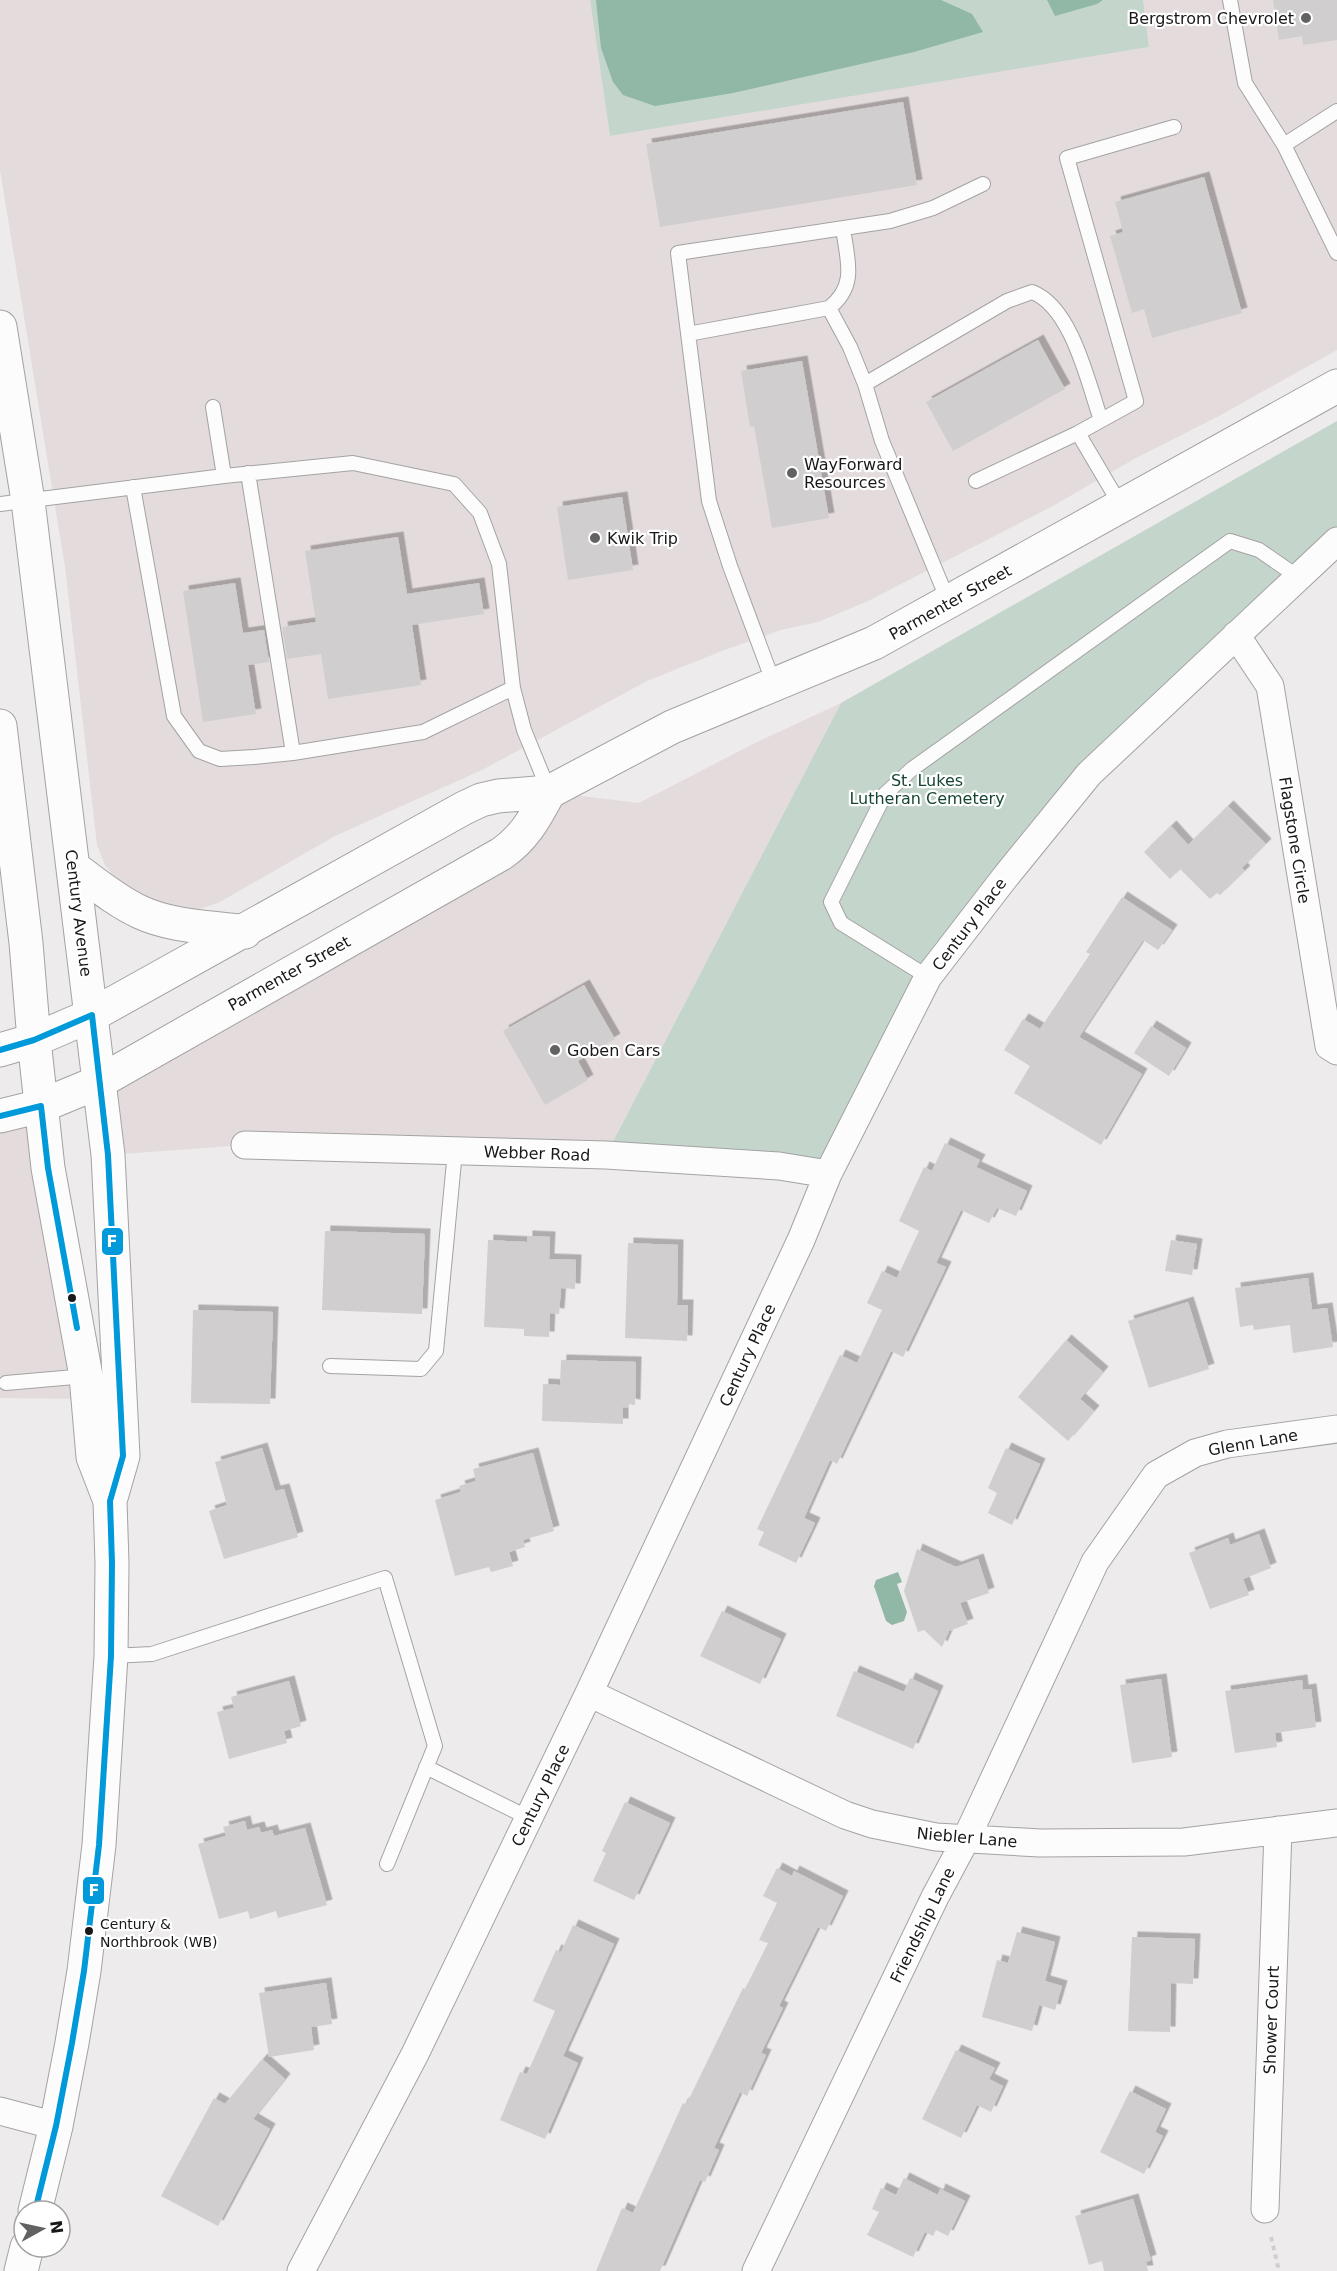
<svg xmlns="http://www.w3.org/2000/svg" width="1337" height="2271" font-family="'DejaVu Sans',sans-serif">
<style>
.built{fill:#e4dcdc}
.green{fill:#c4d5cc}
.water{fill:#91b7a6}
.building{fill:#d0cece;filter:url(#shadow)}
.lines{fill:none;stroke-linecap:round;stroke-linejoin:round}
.lane-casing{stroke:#a4a2a2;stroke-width:16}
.street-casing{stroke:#a4a2a2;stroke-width:29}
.secondary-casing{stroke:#a4a2a2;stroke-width:35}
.path{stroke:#d0cfcf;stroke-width:4;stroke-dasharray:4.5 4.5;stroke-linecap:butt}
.lane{stroke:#fcfcfc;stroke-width:14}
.street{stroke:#fcfcfc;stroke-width:27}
.secondary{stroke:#fcfcfc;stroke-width:33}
.bus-1-casing{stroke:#fff;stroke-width:10}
.bus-1{stroke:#009ada;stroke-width:6}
.poi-dot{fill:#636262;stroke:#fff;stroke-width:2}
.bus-dot{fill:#191818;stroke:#fff;stroke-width:2}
.labels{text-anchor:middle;stroke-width:4.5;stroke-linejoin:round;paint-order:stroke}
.bus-label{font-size:14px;fill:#191818;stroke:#fff;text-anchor:start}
.poi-label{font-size:16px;fill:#191818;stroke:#fff;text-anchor:start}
.street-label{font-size:16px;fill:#191818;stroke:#fff}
.park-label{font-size:16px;fill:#174533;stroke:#fff}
.line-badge{stroke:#fff;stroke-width:2}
.badge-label{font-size:16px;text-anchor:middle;font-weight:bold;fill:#fff}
</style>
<defs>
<filter id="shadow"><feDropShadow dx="5.5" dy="-5.5" stdDeviation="0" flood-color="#0004"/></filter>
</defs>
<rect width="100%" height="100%" fill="#edebeb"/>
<path class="built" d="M0,0h590l20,136 539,-89 -6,-47h194v350l-118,66 -83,42 -85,49 -183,94 -50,21 -37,8 -59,21 -75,30 -165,89 -147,66 -117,67 -19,6 -29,1 -52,-28 -13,-17 -8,-20 -32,-278 -65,-397z
M841,703l-235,452 -361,-10 -137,10 -9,-73 402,-228 48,-62 90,11 116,-60z
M41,1106l47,293 -88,-1v-282z"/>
<path class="green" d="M590,0h553l6,47 -539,89z
M1337,421v120l-248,232 -161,204 -100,197 -222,-19 235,-452z"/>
<path class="water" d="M596,0h345l31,14 11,18 -69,20 -181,41 -78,13 -32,-11 -10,-13 -12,-34z
M1047,0h56l-6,4 -42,12z
M898,1572l4,10 -5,2 10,28 -3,9 -12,4 -6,-4 -12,-35 2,-6z"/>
<path class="building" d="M1273,0h64v40l-34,5 -1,-9 -23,4z
M903,102l14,83 -257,42 -14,-83z
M1204,177l38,136 -90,25 -8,-29 -12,4 -22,-77 13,-4 -8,-30z
M1038,340l27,49 -112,62 -27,-49z
M802,361l27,157 -57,10 -18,-102 -4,1 -9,-56z
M622,497l11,73 -65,10 -11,-73z
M398,537l9,57 72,-11 5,31 -72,11 9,60 -93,14 -7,-45 -34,5 -5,-32 34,-5 -11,-71z
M235,583l8,50 21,-3 5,32 -21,3 8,49 -53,8 -20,-131z
M1228,806l38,38 -24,24 3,3 -25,24 -3,-2 -7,6 -30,-30 -10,10 -26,-27 27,-26 17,19z
M1122,897l50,33 -14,20 -15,-10 -64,97 63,37 -41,71 -87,-52 16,-27 -26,-16 19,-31 17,10 50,-75 -4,-2z
M584,985l31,54 -37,22 10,19 -43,25 -42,-74z
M1151,1026l35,22 -17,28 -35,-23z
M945,1143l35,17 -4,7 51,24 -11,25 -19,-8 -8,15 -28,-13 -25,53 10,4 -43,90 -12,-6 -54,113 -7,-4 -26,58 11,5 -19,40 -38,-18 6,-13 -7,-3 83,-174 17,8 25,-53 -15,-7 15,-32 15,7 22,-47 -20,-10 25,-54 8,4z
M325,1231l100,3 -3,80 -100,-4z
M527,1236l23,1 -1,22 27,1 -1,29 -14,-1 -2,26 -9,-1 -1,24 -25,-1v-7l-40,-2 4,-87 39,2z
M1171,1240l26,4 -5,31 -27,-4z
M628,1243l50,2 -1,60h11l-1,36 -62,-3z
M1308,1278l4,32 15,-2 6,39 -40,6 -3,-28 -36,5 -1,-5 -13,2 -5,-39z
M1188,1302l21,67 -60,19 -21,-67z
M193,1310l80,2 -3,92 -79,-1z
M1066,1340l37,32 -23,27 14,12 -26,30 -50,-44z
M561,1360l75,2 -1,43 -6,-1v4l-6,-1v17l-81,-3 1,-37 17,1z
M262,1448l13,43 9,-2 14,48 -74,22 -15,-48 18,-6 -12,-43z
M1006,1448l34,16 -28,61 -24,-12 9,-20 -9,-5z
M533,1453l21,78 -31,9 2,7 -16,5 4,14 -22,6 -2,-5 -34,9 -20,-76 26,-8 -2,-6 17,-5 -3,-12z
M1259,1534l12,34 -28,11 6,16 -39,14 -21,-56 39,-15 2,7z
M917,1549l39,18 22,-8 11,34 -29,10 8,21 -19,7 -7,16 -18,-17 -6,2 -14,-41z
M722,1611l59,28 -21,45 -60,-28z
M854,1671l50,21 6,-14 28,13 -25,58 -77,-33z
M1161,1679l11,78 -40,6 -12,-78z
M1302,1680l1,10 8,-1 5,38 -41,6 2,14 -42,6 -10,-62z
M289,1681l12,45 -17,5 3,12 -58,16 -12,-47 17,-4 -3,-11z
M625,1802l45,21 -36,77 -41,-19 13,-28 -4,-2z
M245,1821l2,9 12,-3 2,6 11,-3 2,6 31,-8 22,77 -49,13 -2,-7 -26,8 -2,-8 -29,8 -21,-75 28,-8 -3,-9z
M777,1868l15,8 2,-5 49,25 -17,35 -8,-4 -39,79 4,2 -22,45 5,2 -19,41 -7,-4 -26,56 5,2 -14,32 -5,-2 -40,91h-64l26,-63 11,5 50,-110 3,2 57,-117 2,1 23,-46 -9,-3 18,-37 -14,-7z
M573,1925l41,19 -51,112 15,7 -33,76 -45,-19 20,-48 7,2 28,-63 -22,-10 23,-51 5,2z
M1017,1932l38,10 -10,39 17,5 -7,24 -16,-5 -7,26 -50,-14 15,-57 11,3z
M1132,1937l63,2 -2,45 -22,-1 -1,49 -42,-1z
M326,1983l6,41 -21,3 3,23 -45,7 -10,-64z
M956,2050l39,18 -6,11 14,7 -12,26 -14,-7 -16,33 -39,-19z
M262,2059l23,20 -32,40 17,10 -52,97 -57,-30 53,-98 11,6z
M1130,2091l36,18 -11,23 8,4 -19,38 -44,-22z
M904,2178l34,17 2,-6 25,12 -17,35 -12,-6 -3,6 -8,-4 -12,25 -46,-22 12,-23 -7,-3 9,-21 15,7z
M1133,2199l18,61 -5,2 2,9h-44l-2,-10 -13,4 -14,-49z"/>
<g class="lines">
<defs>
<path id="lane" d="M1230,0l15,83 39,62 53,-34
M1284,145l53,108
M829,308l21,39 15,37 17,57 67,162
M688,334l141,-26c29,-23 18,-48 14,-80
M865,384l142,-83 25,-9c40,15 56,91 69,128
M213,407l11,69
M1078,433l43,73
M248,473l45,280
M976,481l102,-48 58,-32 -69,-243 107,-31
M133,487l41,229 25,35 21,8 34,-2 39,-4 130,-21 90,-44
M0,504l224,-28 129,-13 101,21 26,29 19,51 14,124 11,42 25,61
M774,684l-44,-118 -21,-65 -31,-248 212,-32 43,-13 50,-24
M928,977l-87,-54 -10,-21 54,-108 27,-25 318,-228 29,9 39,27
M330,1366l91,3 15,-18 19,-200
M6,1383l80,-7
M111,1656l41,-2 233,-76 50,168 -48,118
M426,1767l103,51"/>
<path id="street" d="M1236,635l34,51 59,360 8,5
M245,1145l361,10 173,11 49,8
M589,1693l256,122 27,9 64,13 104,6 144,-1 153,-19
M0,2111l56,15
M1265,2209l13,-379
M301,2271l114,-217 174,-361 212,-453 27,-66 100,-197 78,-101 83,-102 248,-233
M756,2271l179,-374 31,-58 129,-277 61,-87 39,-22 32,-9 110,-15"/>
<path id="secondary" d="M0,327l28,174 80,654 15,301 -13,45 2,62 -1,93 -12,189 -15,126 -12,72 -16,83 -21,85
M0,726l26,217 8,97 14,128 38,208 7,81 17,44
M74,868c21,15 42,33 66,44 32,15 71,15 105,20
M0,1050l34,-10 58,-25 372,-207 17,-8 17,-4 51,-4 123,-65 202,-84 463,-257
M0,1116l41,-10 58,-24 402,-228c24,-16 35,-38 48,-62
M21,2271l6,-24"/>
</defs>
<use href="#lane" class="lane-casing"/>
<use href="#street" class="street-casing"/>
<use href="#secondary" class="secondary-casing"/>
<path class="path" d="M1271,2237l8,34"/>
<use href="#lane" class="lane"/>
<use href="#street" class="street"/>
<use href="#secondary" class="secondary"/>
<defs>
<path id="bus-1" d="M0,1050l34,-10 58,-25 16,140 15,301 -13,45 2,62 -1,93 -12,189 -15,126 -12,72 -16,83 -21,85
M0,1116l41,-10 7,62 29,160"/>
</defs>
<use href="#bus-1" class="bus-1-casing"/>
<use href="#bus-1" class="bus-1"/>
</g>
<g class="poi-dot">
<circle cx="1306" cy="18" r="6"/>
<circle cx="792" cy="473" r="6"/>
<circle cx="595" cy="538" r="6"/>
<circle cx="555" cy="1050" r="6"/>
</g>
<g class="bus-dot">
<circle cx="72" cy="1298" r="5"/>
<circle cx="89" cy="1931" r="5"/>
</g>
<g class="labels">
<g class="bus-label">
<text x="100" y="1929">Century &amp;<tspan x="100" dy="18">Northbrook (WB)</tspan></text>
</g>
<g class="poi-label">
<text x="1294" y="24" text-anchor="end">Bergstrom Chevrolet</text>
<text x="804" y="470">WayForward<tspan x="804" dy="18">Resources</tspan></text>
<text x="607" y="544">Kwik Trip</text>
<text x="567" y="1056">Goben Cars</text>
</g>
<g class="street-label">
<text transform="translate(950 602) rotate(-29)" y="6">Parmenter Street</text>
<text transform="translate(1295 840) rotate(81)" y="6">Flagstone Circle</text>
<text transform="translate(79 913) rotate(83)" y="6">Century Avenue</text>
<text transform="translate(969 924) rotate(-53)" y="6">Century Place</text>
<text transform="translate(289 973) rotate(-29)" y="6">Parmenter Street</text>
<text transform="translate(537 1153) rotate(2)" y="6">Webber Road</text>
<text transform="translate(747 1355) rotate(-65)" y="6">Century Place</text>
<text transform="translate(1253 1442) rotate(-10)" y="6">Glenn Lane</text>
<text transform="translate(540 1795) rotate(-64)" y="6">Century Place</text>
<text transform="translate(967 1837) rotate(5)" y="6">Niebler Lane</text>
<text transform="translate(922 1925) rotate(-64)" y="6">Friendship Lane</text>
<text transform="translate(1271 2020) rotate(-88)" y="6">Shower Court</text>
</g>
<g class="park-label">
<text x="927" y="786">St. Lukes<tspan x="927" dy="18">Lutheran Cemetery</tspan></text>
</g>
</g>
<g class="line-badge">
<rect x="101" y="1227" width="23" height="29" rx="6" fill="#009ada"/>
<rect x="82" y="1876" width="23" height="29" rx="6" fill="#009ada"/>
</g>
<g class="badge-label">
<text x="112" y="1247">F</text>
<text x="94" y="1896">F</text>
</g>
<g transform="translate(42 2229) rotate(82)"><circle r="28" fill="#ffffff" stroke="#a3a3a3" stroke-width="1.5"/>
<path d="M0-4.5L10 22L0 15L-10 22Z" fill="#636262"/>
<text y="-9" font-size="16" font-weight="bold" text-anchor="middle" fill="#191818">N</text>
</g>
</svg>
